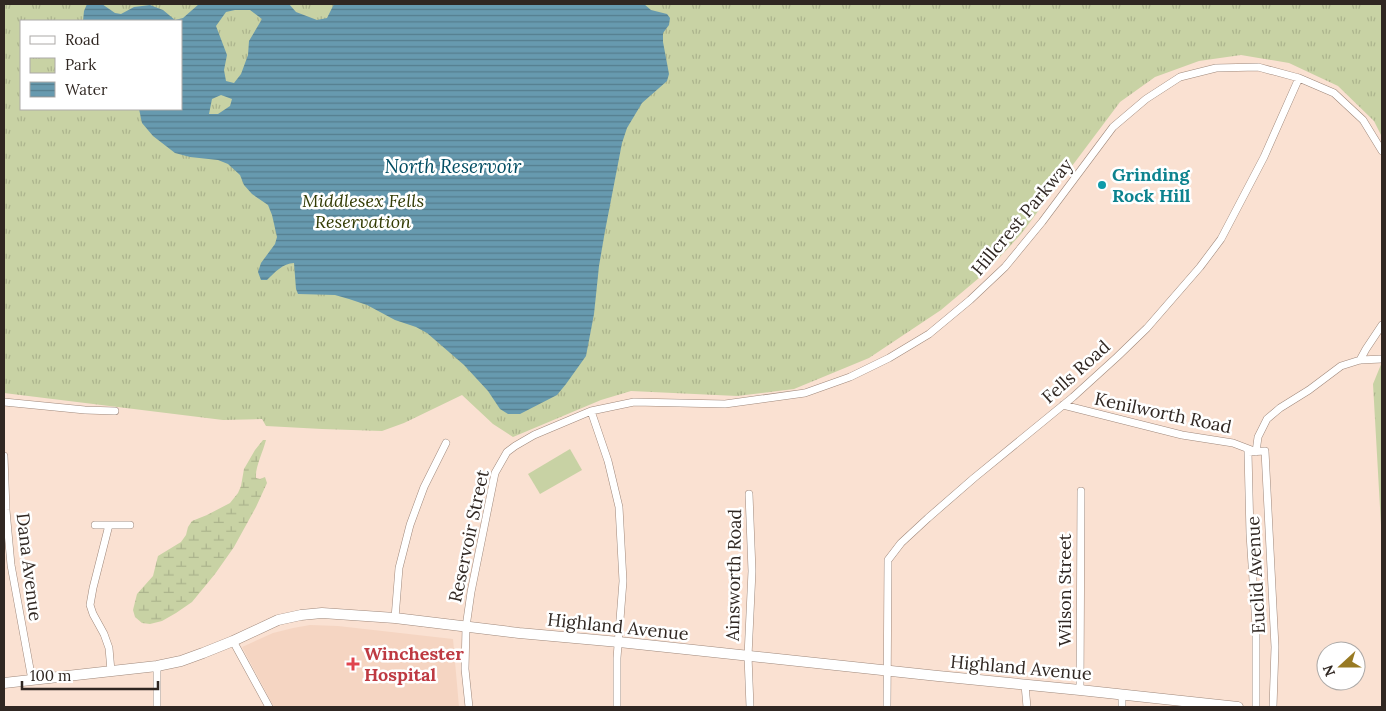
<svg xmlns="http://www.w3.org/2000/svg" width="1386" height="711" font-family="Lora,serif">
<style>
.built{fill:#f5d5c2}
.grass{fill:#c8d2a4}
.wetland{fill:url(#wetland-marsh)}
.park{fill:url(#park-tufts);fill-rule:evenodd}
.water{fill:url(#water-rules);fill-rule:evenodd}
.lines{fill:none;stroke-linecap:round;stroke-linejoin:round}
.street-casing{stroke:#9f887b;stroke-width:8}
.secondary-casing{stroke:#9f887b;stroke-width:11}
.street{stroke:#fff;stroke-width:7}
.secondary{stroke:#fff;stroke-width:10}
.culture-dot{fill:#0f9aa8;stroke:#fff;stroke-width:2}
.health-dot{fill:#e0444e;stroke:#fff;stroke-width:2}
.labels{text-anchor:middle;stroke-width:5;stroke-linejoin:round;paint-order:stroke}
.culture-label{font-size:18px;font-weight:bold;fill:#0d838f;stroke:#fff;text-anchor:start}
.park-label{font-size:18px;font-style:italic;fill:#343c05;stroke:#fff}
.street-label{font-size:18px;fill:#302722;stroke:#fff}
.health-label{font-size:18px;font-weight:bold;fill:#be3a42;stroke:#fff;text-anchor:start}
.water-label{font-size:19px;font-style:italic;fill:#004c62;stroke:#fff}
</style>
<defs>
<pattern id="wetland-marsh" width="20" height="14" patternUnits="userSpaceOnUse" patternTransform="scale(1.25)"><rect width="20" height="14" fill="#c8d2a4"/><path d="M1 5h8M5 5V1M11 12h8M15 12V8" fill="none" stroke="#acb48d"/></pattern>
<pattern id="park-tufts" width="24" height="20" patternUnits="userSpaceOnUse" patternTransform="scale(1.25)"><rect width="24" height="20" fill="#c8d2a4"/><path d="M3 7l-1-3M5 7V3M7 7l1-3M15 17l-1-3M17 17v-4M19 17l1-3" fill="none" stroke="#acb48d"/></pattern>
<pattern id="water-rules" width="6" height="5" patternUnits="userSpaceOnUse" patternTransform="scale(1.25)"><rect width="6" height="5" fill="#679aaf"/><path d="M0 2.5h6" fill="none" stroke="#557e8e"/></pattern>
</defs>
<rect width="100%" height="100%" fill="#fae1d2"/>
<path class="built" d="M310,625l28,1 115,13 6,68h-185l-32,-60 31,-14 20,-5z"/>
<path class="grass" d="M570,449l12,21 -42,24 -12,-20z"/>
<path class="wetland" d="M263,440h3c-3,12 -11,27 -10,38l4,1 5,-2 2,6 -11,24 -22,40 -19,27 -23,28 -16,11 -14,8 -12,3 -8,-1 -7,-6 -2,-7 4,-16 16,-18 5,-20 23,-14 5,-7 2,-8 4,-6 15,-6 23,-12 8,-10 3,-7 3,-17 11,-19z"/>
<path class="park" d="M4,4h1378v133l-8,-16 -36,-35 -49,-23 -48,-8 -42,6 -44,16 -35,25 -99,132 -35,38 -45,38 -72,48 -75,31 -57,7 -106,-5 -30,9 -88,37 -20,-13 -31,-29 -58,28 -22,8 -60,-2 -56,-3 -4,-7 -39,1 -219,-27zM21,21h160v88h-160z
M1382,362v181l-9,-159z"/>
<path class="water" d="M87,4h15l13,9 6,1 13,-7 16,-2 13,5 12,10 8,-2 16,-14h90l7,8 21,8 10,-2 7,-14h310l7,6 16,4 3,4 -1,7 -6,8v9l6,32 -2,7 -25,22 -15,25 -5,15 -17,88 -6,35 -5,48 -8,42 -20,28 -9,11 -37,19h-12l-8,-5 -12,-18 -24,-26 -37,-32 -11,-6 -21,-7 -28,-15 -18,-6 -14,-4 -37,-1 -2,-5 -2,-26c-11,0 -20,10 -27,17h-6l-3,-8 3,-9 14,-19 2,-7 -5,-22 -4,-10 -16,-11 -8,-9 -4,-10 -12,-11 -10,-4 -28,-3 -15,-4 -22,-17 -11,-13 -3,-14h42v-88h-98l1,-10zM235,10h15l12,9 -13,22 -1,14 -7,19 -7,9 -8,-2 -2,-11 3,-15 -11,-29 10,-14zM221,95l11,4 -2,7 -12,8h-9l3,-15z"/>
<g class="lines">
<defs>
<path id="street" d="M1360,360l6,-11 16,-24
M4,402l81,8 30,1
M1063,405l119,30 51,8 21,8
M591,411l17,50 11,46 4,74 -6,77v49
M1256,452l2,-15 9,-18 13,-11 29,-18 32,-24 19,-6 22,-1
M4,456l2,54 5,55 21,115
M749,494l3,77 -4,85 2,51
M95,525h35
M109,525l-16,63 -3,17 3,9 11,20 5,14 2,23
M395,618l4,-50 11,-43 14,-38 22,-44
M233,641l36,66
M157,666v41
M1025,685l2,22
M1080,690l1,-199
M1122,694v13
M469,707l-4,-38 1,-42 5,-35 24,-119 12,-21 8,-6 19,-11 57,-24 43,-9 91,2 80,-11 45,-16 39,-19 40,-24 41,-34 35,-33 37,-45 71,-95 33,-28 34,-22 36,-9 42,-1 41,11 35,15 29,27 19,31
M887,707l1,-147 13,-17 27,-25 46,-40 99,-81 44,-40 30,-29 53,-61 21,-28 43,-82 35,-79
M1256,707v-81l-6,-92 -2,-82 17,-1 10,196 -2,60"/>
<path id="secondary" d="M4,683l153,-17 24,-5 22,-8 30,-12 45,-21 23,-5 21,-2 73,5 124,15 100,9 319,34 142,14 158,17"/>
</defs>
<use href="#street" class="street-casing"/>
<use href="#secondary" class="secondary-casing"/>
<use href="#street" class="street"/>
<use href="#secondary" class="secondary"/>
</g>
<circle class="culture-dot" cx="1102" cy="185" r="5"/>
<path class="health-dot" d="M350.5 656.5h5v5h5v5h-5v5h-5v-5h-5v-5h5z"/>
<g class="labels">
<g class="culture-label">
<text x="1112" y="181">Grinding<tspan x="1112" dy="21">Rock Hill</tspan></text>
</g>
<g class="park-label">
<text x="363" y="207">Middlesex Fells<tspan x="363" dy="21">Reservation</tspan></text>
</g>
<g class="street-label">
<text transform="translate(1022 217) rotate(-50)" y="6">Hillcrest Parkway</text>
<text transform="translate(1076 372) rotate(-42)" y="6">Fells Road</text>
<text transform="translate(1163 413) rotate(12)" y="6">Kenilworth Road</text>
<text transform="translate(469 536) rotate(-78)" y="6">Reservoir Street</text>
<text transform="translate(29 567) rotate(83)" y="6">Dana Avenue</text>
<text transform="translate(734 575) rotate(-89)" y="6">Ainsworth Road</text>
<text transform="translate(1256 575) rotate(-93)" y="6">Euclid Avenue</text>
<text transform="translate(1065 590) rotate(-90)" y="6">Wilson Street</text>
<text transform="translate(618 627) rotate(6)" y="6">Highland Avenue</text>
<text transform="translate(1021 668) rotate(5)" y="6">Highland Avenue</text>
</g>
<g class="health-label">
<text x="364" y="660">Winchester<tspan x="364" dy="21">Hospital</tspan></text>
</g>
<g class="water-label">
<text x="453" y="173">North Reservoir</text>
</g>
</g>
<rect width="1386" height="711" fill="none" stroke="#302722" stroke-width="10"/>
<rect x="20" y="20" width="162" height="90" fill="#ffffff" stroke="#aca9a7"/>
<rect x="30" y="36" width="25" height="8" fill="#ffffff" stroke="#aca9a7"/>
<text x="65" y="45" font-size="15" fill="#302722">Road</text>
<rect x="30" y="58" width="25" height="15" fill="url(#park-tufts)" stroke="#aca9a7"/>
<text x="65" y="70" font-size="15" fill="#302722">Park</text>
<rect x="30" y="82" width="25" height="15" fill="url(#water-rules)" stroke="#aca9a7"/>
<text x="65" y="95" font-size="15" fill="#302722">Water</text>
<g transform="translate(1341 666) rotate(249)"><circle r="24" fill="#ffffff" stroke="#aca9a7"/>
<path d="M0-4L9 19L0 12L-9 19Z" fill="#987a23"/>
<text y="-8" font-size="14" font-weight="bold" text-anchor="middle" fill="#302722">N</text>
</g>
<path d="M22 681v8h136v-8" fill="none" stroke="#302722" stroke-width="2.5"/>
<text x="30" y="681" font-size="15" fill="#302722" stroke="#ffffff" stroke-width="4" paint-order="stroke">100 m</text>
</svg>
